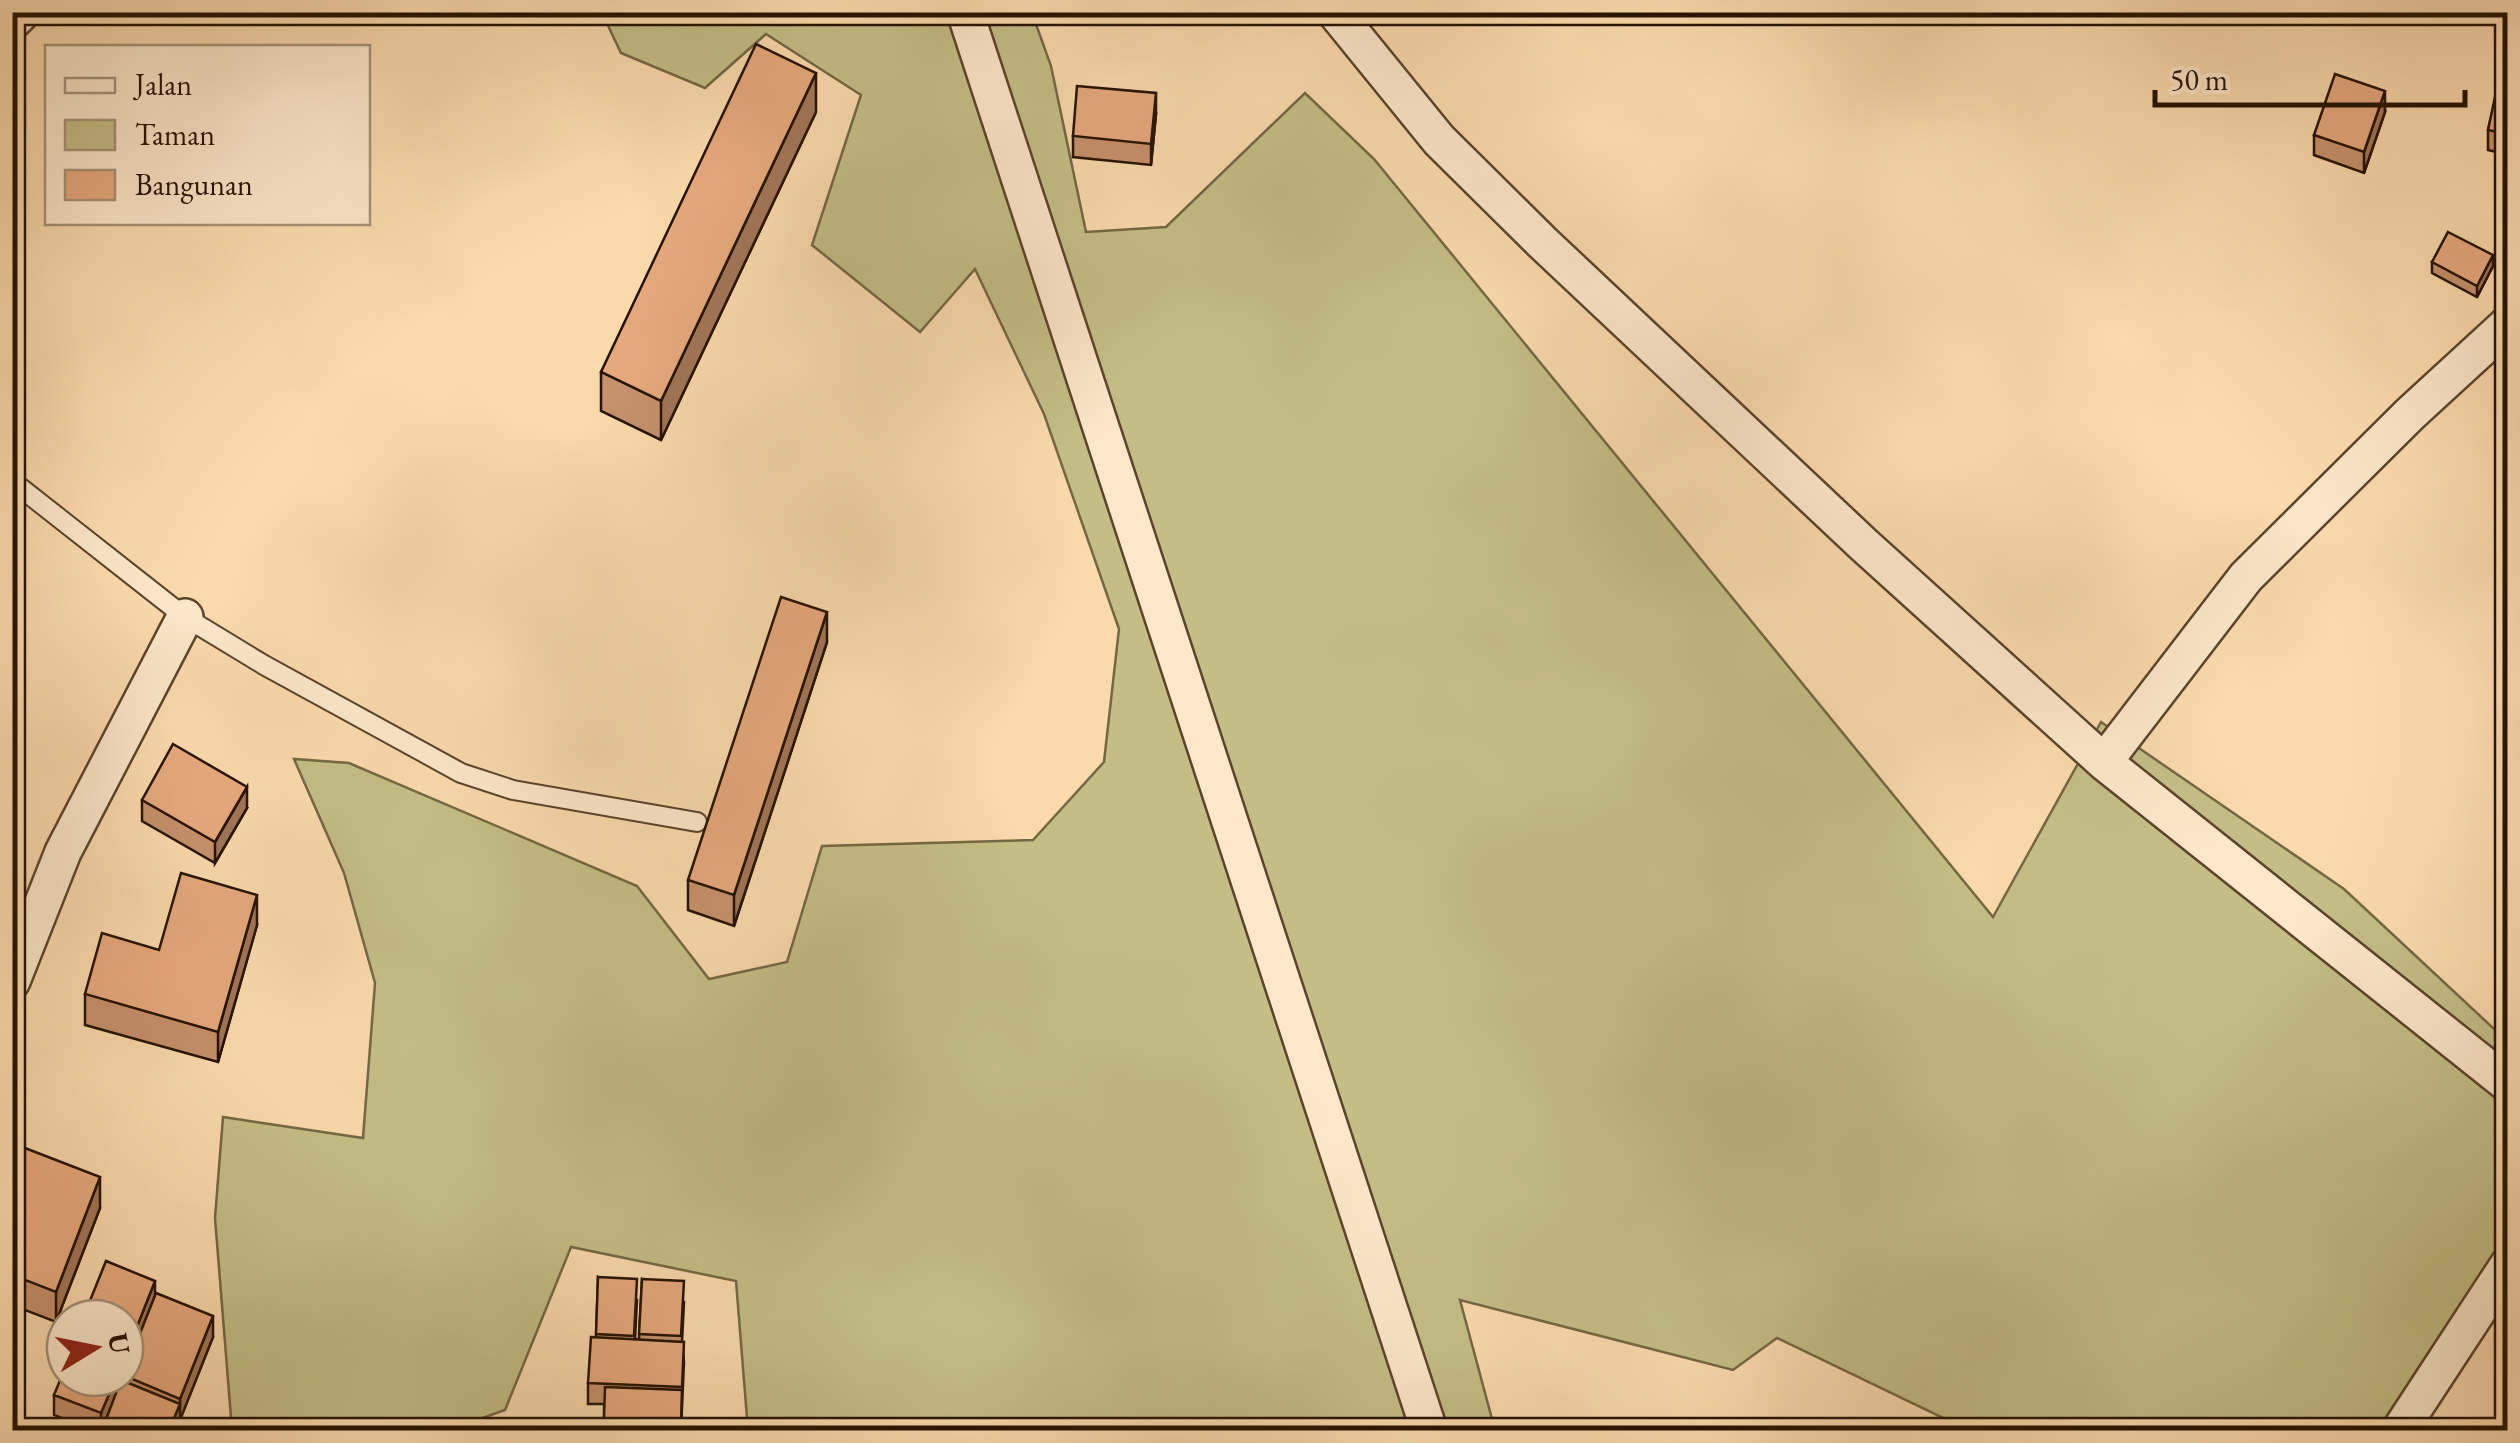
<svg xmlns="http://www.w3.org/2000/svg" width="2520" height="1443" font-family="'EB Garamond',serif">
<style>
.green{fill:#c4be86;stroke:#746843;stroke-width:2.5}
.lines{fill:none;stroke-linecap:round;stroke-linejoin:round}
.service-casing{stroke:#5a442b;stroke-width:22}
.minor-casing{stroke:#5a442b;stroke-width:40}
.service{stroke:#fce7ca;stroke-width:18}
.minor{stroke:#fce7ca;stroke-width:35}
.wall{fill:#c6916c;stroke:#251200;stroke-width:2.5}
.shaded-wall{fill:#a17658;stroke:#251200;stroke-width:2.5}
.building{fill:#e6a97d;stroke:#251200;stroke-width:2.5}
</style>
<rect width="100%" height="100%" fill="#fadaad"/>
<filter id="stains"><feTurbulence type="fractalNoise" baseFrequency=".002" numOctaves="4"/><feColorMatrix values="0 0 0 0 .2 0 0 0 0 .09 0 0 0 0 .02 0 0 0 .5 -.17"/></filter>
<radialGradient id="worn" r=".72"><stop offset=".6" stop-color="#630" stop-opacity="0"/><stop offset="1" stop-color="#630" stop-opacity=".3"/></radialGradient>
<path class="green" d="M602,13h430l19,53 35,166 80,-5 139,-134 69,66 619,758 108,-195 243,167 163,152v227l-90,162h-449l-191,-92 -44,32 -273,-70 35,130h-747l-12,-149 -165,-34 -66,163 -56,20h-217l-17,-212 8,-101 140,21 12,-155 -31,-110 -50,-114 55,4 288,123 72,93 78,-17 35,-116 211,-6 71,-78 15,-133 -75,-215 -69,-145 -55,63 -108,-87 49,-150 -95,-61 -61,54 -84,-35z"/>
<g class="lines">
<defs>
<path id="service" d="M12,481l173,136 79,48 197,108 52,17 184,32"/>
<path id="minor" d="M965,12l464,1418
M1335,12l104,128 103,102 321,302 241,218 404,322
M12,22l10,-10
M2104,762l142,-185 164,-163 98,-90
M12,981l51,-129 122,-235
M2400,1430l108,-165"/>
</defs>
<use href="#service" class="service-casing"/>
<use href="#minor" class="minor-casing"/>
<use href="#service" class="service"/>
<use href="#minor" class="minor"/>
</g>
<path class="wall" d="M2203,12h28l-1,5z
M2508,51v104l-20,-5v-20z
M816,112l-155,328 -60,-29v-39z
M2385,112l-21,61 -50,-18v-20z
M1156,114l-5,51 -78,-8v-21z
M2432,262l61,4 -16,31 -45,-24z
M827,642l-93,284 -46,-16v-30z
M142,800l105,8 -32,55 -73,-42z
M257,925l-39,137 -133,-37v-31l74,-44z
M12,1143l88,65 -44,114 -44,-17z
M598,1277l39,23 -2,39h4l3,-60 42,23 -2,40 2,20 -3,68h-77v-26h-16v-21l8,-46z
M155,1296l58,41 -33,82 -2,11h-86l-38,-15v-20l11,-17h60v-60z"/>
<path class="shaded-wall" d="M816,73v39l-155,328v-39z
M2385,91v21l-21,61v-21z
M1156,93v21l-5,51v-21z
M2493,255v11l-16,31v-11z
M827,612v30l-93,284v-31z
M247,787v21l-32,55v-21z
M257,895v30l-39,137v-30z
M100,1177v31l-44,114v-30z
M155,1281v21l-30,74v-19z
M213,1316v21l-33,83v-21z
M116,1378h6v5l-21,47v-17z
M180,1404v21l-2,5h-9z"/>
<path class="building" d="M756,44l60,29 -155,328 -60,-29z
M2505,50l3,1v83l-20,-4z
M2335,74l50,17 -21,61 -50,-17z
M1077,86l79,7 -5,51 -78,-8z
M2448,232l45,23 -16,31 -45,-24z
M781,597l46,15 -93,283 -46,-15z
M173,744l74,43 -32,55 -73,-42z
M181,873l76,22 -39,137 -133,-38 17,-61 57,17z
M12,1143l88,34 -44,115 -44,-17z
M106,1261l49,20 -30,76v-39h-42z
M598,1277l39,2 -3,57 -38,-2z
M642,1279l42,2 -3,55 -42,-2z
M156,1293l57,23 -33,83 -55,-23v-5z
M591,1337l93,5 -2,45 -94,-4z
M65,1368v10h51l-15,35 -47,-18z
M121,1380l59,24 -11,26h-67z
M605,1387l77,3 -1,32 -77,-3z"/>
<rect width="2520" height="1443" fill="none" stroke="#fadaad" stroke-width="50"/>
<rect x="15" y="15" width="2490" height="1413" fill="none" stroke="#251200" stroke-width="5"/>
<rect x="25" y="25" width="2470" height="1393" fill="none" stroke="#251200" stroke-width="2.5"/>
<rect x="45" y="45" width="325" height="180" fill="#fce7ca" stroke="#a69279" stroke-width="2.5"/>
<rect x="65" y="78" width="50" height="15" fill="#fce7ca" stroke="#a69279" stroke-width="2.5"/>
<text x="135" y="95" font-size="30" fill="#251200">Jalan</text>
<rect x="65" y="120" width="50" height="30" fill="#c4be86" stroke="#a69279" stroke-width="2.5"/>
<text x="135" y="145" font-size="30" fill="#251200">Taman</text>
<rect x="65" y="170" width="50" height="30" fill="#e6a97d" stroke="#a69279" stroke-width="2.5"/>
<text x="135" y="195" font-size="30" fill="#251200">Bangunan</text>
<g transform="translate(95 1348) rotate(80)"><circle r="48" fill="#fce7ca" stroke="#a69279" stroke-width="2.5"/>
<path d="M0-8L18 38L0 25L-18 38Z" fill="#8f2418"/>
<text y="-15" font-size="28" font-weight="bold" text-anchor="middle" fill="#251200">U</text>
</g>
<path d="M2155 90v15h310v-15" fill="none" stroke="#251200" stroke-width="5"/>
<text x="2170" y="90" font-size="30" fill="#251200" stroke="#fce7ca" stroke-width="8" paint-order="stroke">50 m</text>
<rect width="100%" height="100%" filter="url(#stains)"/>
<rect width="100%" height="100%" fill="url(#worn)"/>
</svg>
